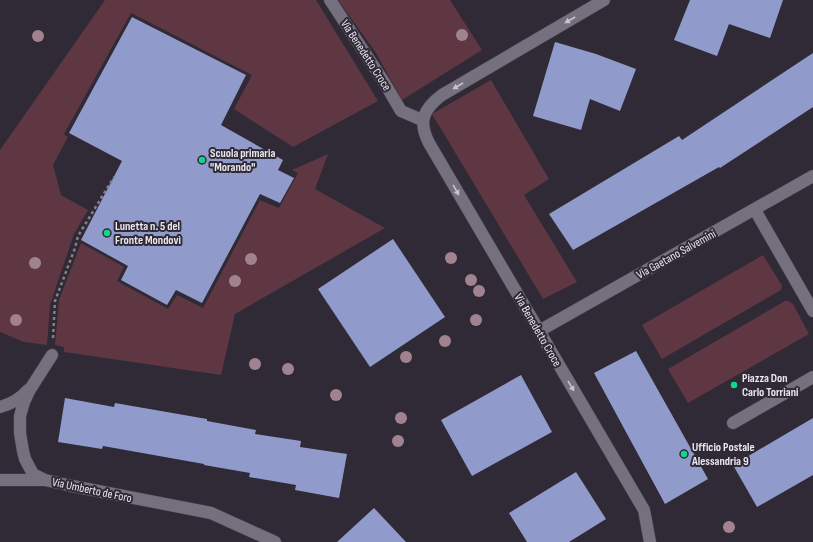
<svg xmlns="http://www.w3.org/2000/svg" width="813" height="542" font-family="'Sofia Sans Condensed',sans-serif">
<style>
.green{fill:#5e3743}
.building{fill:#909bcc}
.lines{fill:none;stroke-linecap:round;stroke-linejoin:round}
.minor-casing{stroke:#4a454f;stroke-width:13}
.path{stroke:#84808a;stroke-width:2.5;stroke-dasharray:3 3;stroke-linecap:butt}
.minor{stroke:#75707e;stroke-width:12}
.tree{fill:#a18390}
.oneway{fill:#c7c3cd}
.poi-dot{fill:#0ed98a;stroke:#2f2a36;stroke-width:1.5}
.labels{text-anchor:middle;stroke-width:4;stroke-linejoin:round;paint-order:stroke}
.street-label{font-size:12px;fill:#eae7ef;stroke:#2f2a36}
.poi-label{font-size:12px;font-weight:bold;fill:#eae7ef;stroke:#2f2a36;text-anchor:start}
</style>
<rect width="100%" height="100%" fill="#2f2a36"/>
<path class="green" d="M105,0h211l62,101 -85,46 -59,-38 18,-34 -121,-62 -67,121 4,3 -15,28 8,30 27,15 -14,24 -24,71 -3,40 -23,-3 -24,-10v-182z
M338,0h112l32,50 -80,50 -26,-47z
M491,80l58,99 -25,16 53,87 -34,17 -111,-185z
M328,154l-13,35 70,39 -150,86 -14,61 -157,-23v-5l-9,-2 4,-45 22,-57 43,24 -7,14 51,28 9,-14 26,13 57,-108 19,8 19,-35 -6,-3z
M763,255l18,29 1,3 -1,3 -119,69 -20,-34z
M785,301h3l5,3 16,30 -121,69 -20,-34z"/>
<path class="building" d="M690,0h93l-13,38 -41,-14 -12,32 -43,-16z
M132,17l114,58 -25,50 62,35 -5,10 16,8 -14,25 -20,-9 -58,109 -26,-13 -9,15 -46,-25 7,-14 -47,-26 41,-79 -53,-28z
M555,42l41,12 40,15 -16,42 -30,-12 -9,31 -48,-14z
M813,53v54l-93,61 -1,-1 -146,83 -24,-36 130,-78 3,4z
M393,239l52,78 -75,50 -52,-78z
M636,351l72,128 -43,25 -71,-131z
M521,375l31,57 -80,44 -31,-56z
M65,398l49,9 1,-4 92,16v2l49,9 -1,4 46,7 -1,6 47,7 -8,44 -44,-8 1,-5 -47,-8 1,-4 -46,-8v-1l-101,-18 -1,3 -44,-7z
M813,418v57l-56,32 -24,-42z
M576,472l30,47 -37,23h-42l-18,-29z
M374,508l32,34h-69z"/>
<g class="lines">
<defs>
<path id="minor" d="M330,0l54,82 17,29 21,9
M604,0l-162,95c-19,14 -24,27 -13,48l215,367 6,32
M755,210l58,101
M539,331l274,-155
M52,355l-23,36 -5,11 -4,14v17l3,18 2,8 8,15 12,6 27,6 139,27 64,29
M0,407c11,-3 20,-8 28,-17
M733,423l80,-46
M0,480h43"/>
</defs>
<use href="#minor" class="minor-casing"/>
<path class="path" d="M53,338l2,-37 20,-53 3,-12 36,-59"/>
<use href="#minor" class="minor"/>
</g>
<g class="tree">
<circle cx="462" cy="35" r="6"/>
<circle cx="38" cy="36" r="6"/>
<circle cx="451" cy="258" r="6"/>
<circle cx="251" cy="259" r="6"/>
<circle cx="35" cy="263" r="6"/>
<circle cx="471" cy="280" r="6"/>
<circle cx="235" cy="281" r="6"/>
<circle cx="479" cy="291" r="6"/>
<circle cx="16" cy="320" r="6"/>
<circle cx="476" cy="320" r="6"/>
<circle cx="445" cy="341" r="6"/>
<circle cx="406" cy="357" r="6"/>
<circle cx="255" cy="364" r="6"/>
<circle cx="288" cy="369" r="6"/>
<circle cx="336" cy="395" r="6"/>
<circle cx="401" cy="418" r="6"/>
<circle cx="398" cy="441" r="6"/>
<circle cx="729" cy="527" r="6"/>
</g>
<defs><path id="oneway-solid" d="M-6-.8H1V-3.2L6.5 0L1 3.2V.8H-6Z"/></defs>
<g class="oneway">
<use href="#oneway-solid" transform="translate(570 20) rotate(150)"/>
<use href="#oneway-solid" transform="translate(458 86) rotate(150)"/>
<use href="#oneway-solid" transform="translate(456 190) rotate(60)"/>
<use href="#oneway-solid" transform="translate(571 386) rotate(59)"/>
</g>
<g class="poi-dot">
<circle cx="202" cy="160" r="4"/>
<circle cx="107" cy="233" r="4"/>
<circle cx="734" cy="385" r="4"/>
<circle cx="684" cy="454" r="4"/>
</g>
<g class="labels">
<g class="street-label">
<text transform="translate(366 55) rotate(57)" y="4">Via Benedetto Croce</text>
<text transform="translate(676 254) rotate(-29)" y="4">Via Gaetano Salvemini</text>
<text transform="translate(538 330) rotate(60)" y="4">Via Benedetto Croce</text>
<text transform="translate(92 490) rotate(12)" y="4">Via Umberto de Foro</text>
</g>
<g class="poi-label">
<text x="210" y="157">Scuola primaria<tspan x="210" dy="14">"Morando"</tspan></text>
<text x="115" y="230">Lunetta n. 5 del<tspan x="115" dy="14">Fronte Mondovì</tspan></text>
<text x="742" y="382">Piazza Don<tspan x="742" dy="14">Carlo Torriani</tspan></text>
<text x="692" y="451">Ufficio Postale<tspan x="692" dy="14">Alessandria 9</tspan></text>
</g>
</g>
</svg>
